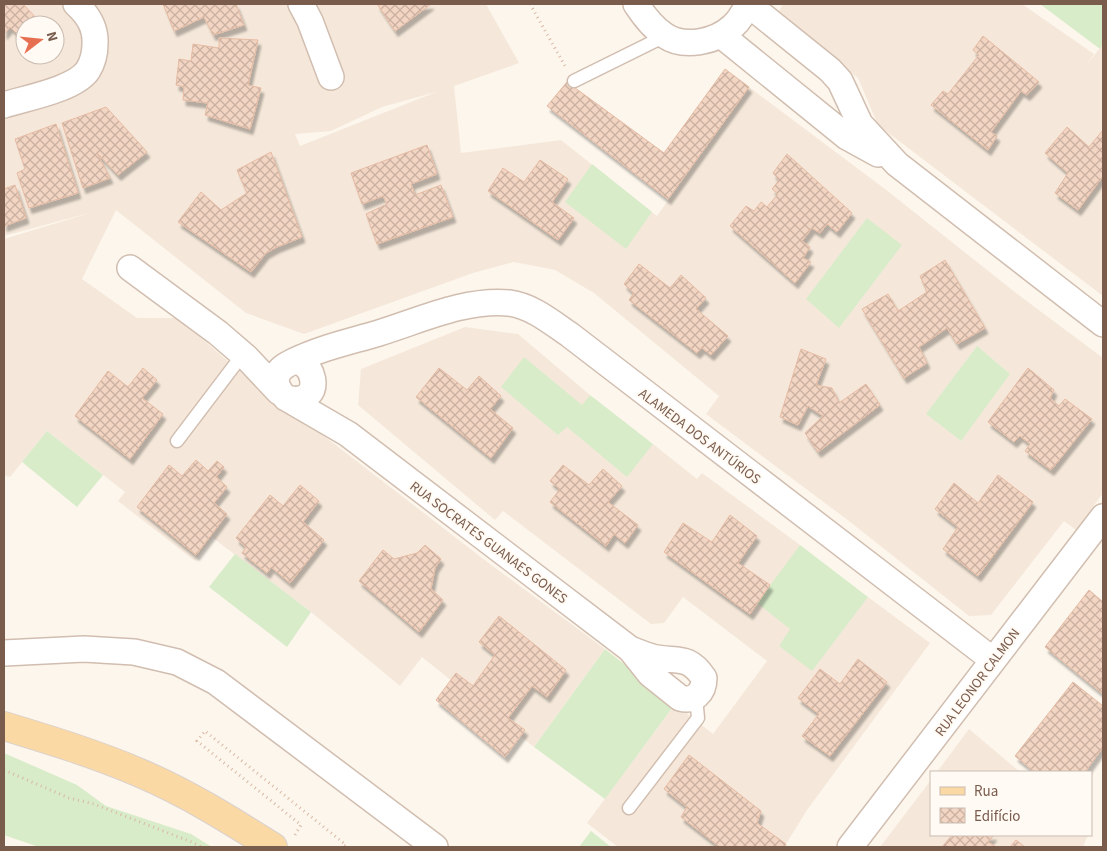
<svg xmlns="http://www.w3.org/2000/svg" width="1107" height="851" font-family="'Source Sans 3',sans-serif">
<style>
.residential{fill:#f5e8da;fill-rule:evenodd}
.grass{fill:#d8ecc9}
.building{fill:url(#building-cross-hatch);stroke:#e6bba3;filter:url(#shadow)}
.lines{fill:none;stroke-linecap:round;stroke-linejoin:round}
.service-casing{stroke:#d1beb0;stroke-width:15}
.minor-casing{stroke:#d1beb0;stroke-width:28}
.primary-casing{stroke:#dad1cd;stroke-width:30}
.path{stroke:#d9b8a5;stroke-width:3;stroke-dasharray:1 4;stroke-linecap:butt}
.service{stroke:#fff;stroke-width:12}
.minor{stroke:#fff;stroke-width:25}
.primary{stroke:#fbd9a5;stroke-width:28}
.labels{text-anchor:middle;stroke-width:4;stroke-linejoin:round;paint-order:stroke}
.street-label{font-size:14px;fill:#7a5c4d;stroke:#fffaf3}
</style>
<defs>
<pattern id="building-cross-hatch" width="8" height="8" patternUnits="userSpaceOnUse" patternTransform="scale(1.25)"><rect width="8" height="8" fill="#f3d5c3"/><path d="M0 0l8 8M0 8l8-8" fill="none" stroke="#cab0a1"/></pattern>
<filter id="shadow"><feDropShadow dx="3" dy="5.5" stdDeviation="1" flood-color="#0004"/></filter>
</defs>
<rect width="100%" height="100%" fill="#fdf6ec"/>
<path class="residential" d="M4,4h482l33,59 -65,23 7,67 100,-13 96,76 92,-129 136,102 131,104 87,65v135l-27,37 -12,-9 -73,94 -22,1 -120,-95 -143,-107 13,-18 -125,-103 -39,-23 -41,-8 -41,11 -169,61 -58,-21 -130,-103 -34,69 55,39h41l52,45 72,56 188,145 115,85 -71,98 -112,-90 -22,29 -89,-74 -98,-74 -18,23 -77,-60 7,-9 -78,-61 -37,46 -6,-2v-236l89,-27 -89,24zM25,25h30v30h-30zM436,92l-136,54 -5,-12 36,-3 51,-24zM977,346l-16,95 -34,-27z
M783,4h239l72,50 -10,14 19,-24v252l-225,-171 -20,-47 -81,-63z
M465,327l53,7 72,61 -23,32 86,17 44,35 5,-6 98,72 -9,84 -11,16 88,-48 62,46 -123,167 -21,34 -4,3h-164l-31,-24 88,-119 38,30 54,-73 -84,-64 -19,26 -13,1 -148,-113 -8,9 -137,-115 3,-36z
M969,729l51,43h-83z
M931,780v55h157l-5,12h-203z"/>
<path class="grass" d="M1040,4h63v40l-3,5z
M592,164l60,48 -26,37 -61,-47z
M867,218l35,27 -63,83 -33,-29z
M977,346l33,28 -49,67 -35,-27z
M524,357l58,48 8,-10 63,49 -26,33 -60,-50 -9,8 -57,-48z
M47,431l56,44 -26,32 -55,-45z
M800,545l68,52 -56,74 -33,-25 11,-17 -33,-26z
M235,554l76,58 -24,35 -78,-60z
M605,649l70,55 -70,95 -71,-52z
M4,753l73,32 29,21 85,28 21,13h-173l-35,-12z
M591,831l20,16h-32z"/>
<path class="building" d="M4,4h19l14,15 -6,6h-6v6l-5,6 -10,-10 -6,7z
M163,4h73l8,21 -31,10 -9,-18 -30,14z
M377,4h54l-36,27z
M983,36l56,46 -12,13 -6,-4 -30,41 6,4 -9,14 -57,-45 12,-14 5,3 31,-39 -6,-5z
M219,38l39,2 -10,45 13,3 -11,41 -45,-14 3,-12 -25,-3 1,-13 -8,-2 3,-26 12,2 2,-17 26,4z
M725,69l24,18 -81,112 -121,-93 20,-24 97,71z
M106,107l41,45 -29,23 -21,-22 13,25 -27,10 -21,-65z
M56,124l22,69 -49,15 -12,-35 8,-4 -10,-30z
M1067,127l22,20 14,-17v46l-25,34 -23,-17 13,-20 -23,-20z
M427,145l10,29 -26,10 4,11 26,-10 12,32 -76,27 -11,-30 21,-10 -4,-8 -21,8 -11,-31z
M271,152l31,85 -25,10 -11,6 -15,19 -73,-50 23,-30 20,18 26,-17 -10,-23z
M787,154l65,59 -15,19 -10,-8 -7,9 -8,-5 -10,13 8,6 -7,11 8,4 -16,21 -65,-57 16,-20 8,5 7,-9 6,5 11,-13 -6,-5 7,-9 -6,-7z
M540,160l28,19 -16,23 22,16 -16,22 -70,-49 15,-23 21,14z
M15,185l11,33 -22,8v-37z
M945,260l40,68 -28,16 -10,-16 -28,19 8,16 -23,15 -42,-69 26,-15 10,17 29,-19 -7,-16z
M639,264l31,24 11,-13 25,23 -10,11 32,27 -17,19 -9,-7 -5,5 -68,-53 5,-7 -10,-9z
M801,349l25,10 -10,26 16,3 7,15 27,-19 14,21 -62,47 -13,-19 18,-17 -15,-10 -10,19 -18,-8z
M143,368l14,12 -15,18 21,16 -33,45 -55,-43 33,-45 20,16z
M439,368l28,22 12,-14 22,20 -11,13 23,19 -22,30 -75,-61z
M1028,368l26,22 -4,8 9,8 6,-7 27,20 -41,51 -26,-19 5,-7 -10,-8 -6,6 -26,-20z
M196,460l12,11 9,-10 7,6 -8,10 11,10 -13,16 13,11 -31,41 -59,-48 32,-42 13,11z
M563,465l26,20 14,-16 19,17 -14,16 30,23 -13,18 -11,-9 -8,12 -56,-44 10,-13 -10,-8z
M998,475l35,27 -55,74 -35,-27 15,-22 -23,-18 19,-26 24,20z
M300,485l19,16 -16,21 21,18 -34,43 -19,-16 -4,6 -25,-20 4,-6 -10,-9 34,-43 13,11z
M730,515l27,21 -19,27 32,22 -20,29 -86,-62 19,-29 29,19z
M425,545l16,14 -6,9 -4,21 12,11 -24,32 -60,-51 24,-31 11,9 23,-6z
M1089,590l14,12v92l-58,-47z
M499,616l67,54 -19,27 -15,-11 -24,32 17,12 -20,27 -69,-57 20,-27 17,13 22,-31 -16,-13z
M858,659l29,23 -57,74 -28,-20 17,-22 -21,-16 22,-29 20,15z
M1073,682l30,24v41l-18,25h-50l-20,-16z
M689,755l72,56 -4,12 29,21 -2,3h-64l-39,-30 6,-10 -23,-18z
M952,835h42l-6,7 8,5h-54z
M1016,840l9,7h-15z"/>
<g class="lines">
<defs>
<path id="service" d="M574,81l91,-45
M177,441l66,-87
M629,808l69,-90 -2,-21"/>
<path id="minor" d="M301,4l9,17 21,56
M636,4c8,12 16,23 28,31 20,14 52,7 69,-9 7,-6 11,-14 15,-22l82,66 10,11 20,43 37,40 206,160
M721,35l126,102 31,17
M4,105c22,-7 72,-16 84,-35 5,-8 7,-16 7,-26 1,-17 -7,-29 -19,-40
M130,268l88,65 29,25 32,34
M292,362c28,-14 57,-20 87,-29 42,-13 86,-34 130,-30 23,3 42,19 61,32l423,325
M286,398c44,11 27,-52 -1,-32 -14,9 -9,23 1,32l62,36 282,215 20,25 30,24c14,4 24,-5 24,-20 -17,-25 -28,-15 -52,-21 -7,-2 -14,-5 -22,-8
M4,653l80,-4 50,3 43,10 39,20 219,165
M850,847l253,-330"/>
<path id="primary" d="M4,726c46,14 92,28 136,47 47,20 90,47 133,74"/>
</defs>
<use href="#service" class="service-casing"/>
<use href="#minor" class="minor-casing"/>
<use href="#primary" class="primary-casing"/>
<path class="path" d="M530,4l35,62
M4,770l65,28 25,6 100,39 7,4
M295,835l6,-10 -104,-84 8,-10 141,114 -2,2"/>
<use href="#service" class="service"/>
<use href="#minor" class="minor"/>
<use href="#primary" class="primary"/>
</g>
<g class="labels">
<g class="street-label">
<text transform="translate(700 436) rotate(37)" y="5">ALAMEDA DOS ANTÚRIOS</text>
<text transform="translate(489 542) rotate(37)" y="5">RUA SOCRATES GUANAES GONES</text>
<text transform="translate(977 682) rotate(-53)" y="5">RUA LEONOR CALMON</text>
</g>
</g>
<rect width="1107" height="851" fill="none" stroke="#7a5c4d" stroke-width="10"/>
<rect x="930" y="771" width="162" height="65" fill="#fffaf3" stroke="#cabbb1"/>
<rect x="940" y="787" width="25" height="8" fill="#fbd9a5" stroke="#cabbb1"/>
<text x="974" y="796" font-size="15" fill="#7a5c4d">Rua</text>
<rect x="940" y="808" width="25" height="15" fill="url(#building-cross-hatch)" stroke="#cabbb1"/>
<text x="974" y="821" font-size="15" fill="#7a5c4d">Edifício</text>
<g transform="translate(40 40) rotate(74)"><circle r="24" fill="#fffaf3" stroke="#cabbb1"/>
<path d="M0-4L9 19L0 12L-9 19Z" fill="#e76f51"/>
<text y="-8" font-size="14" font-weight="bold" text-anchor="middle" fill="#7a5c4d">N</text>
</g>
</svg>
